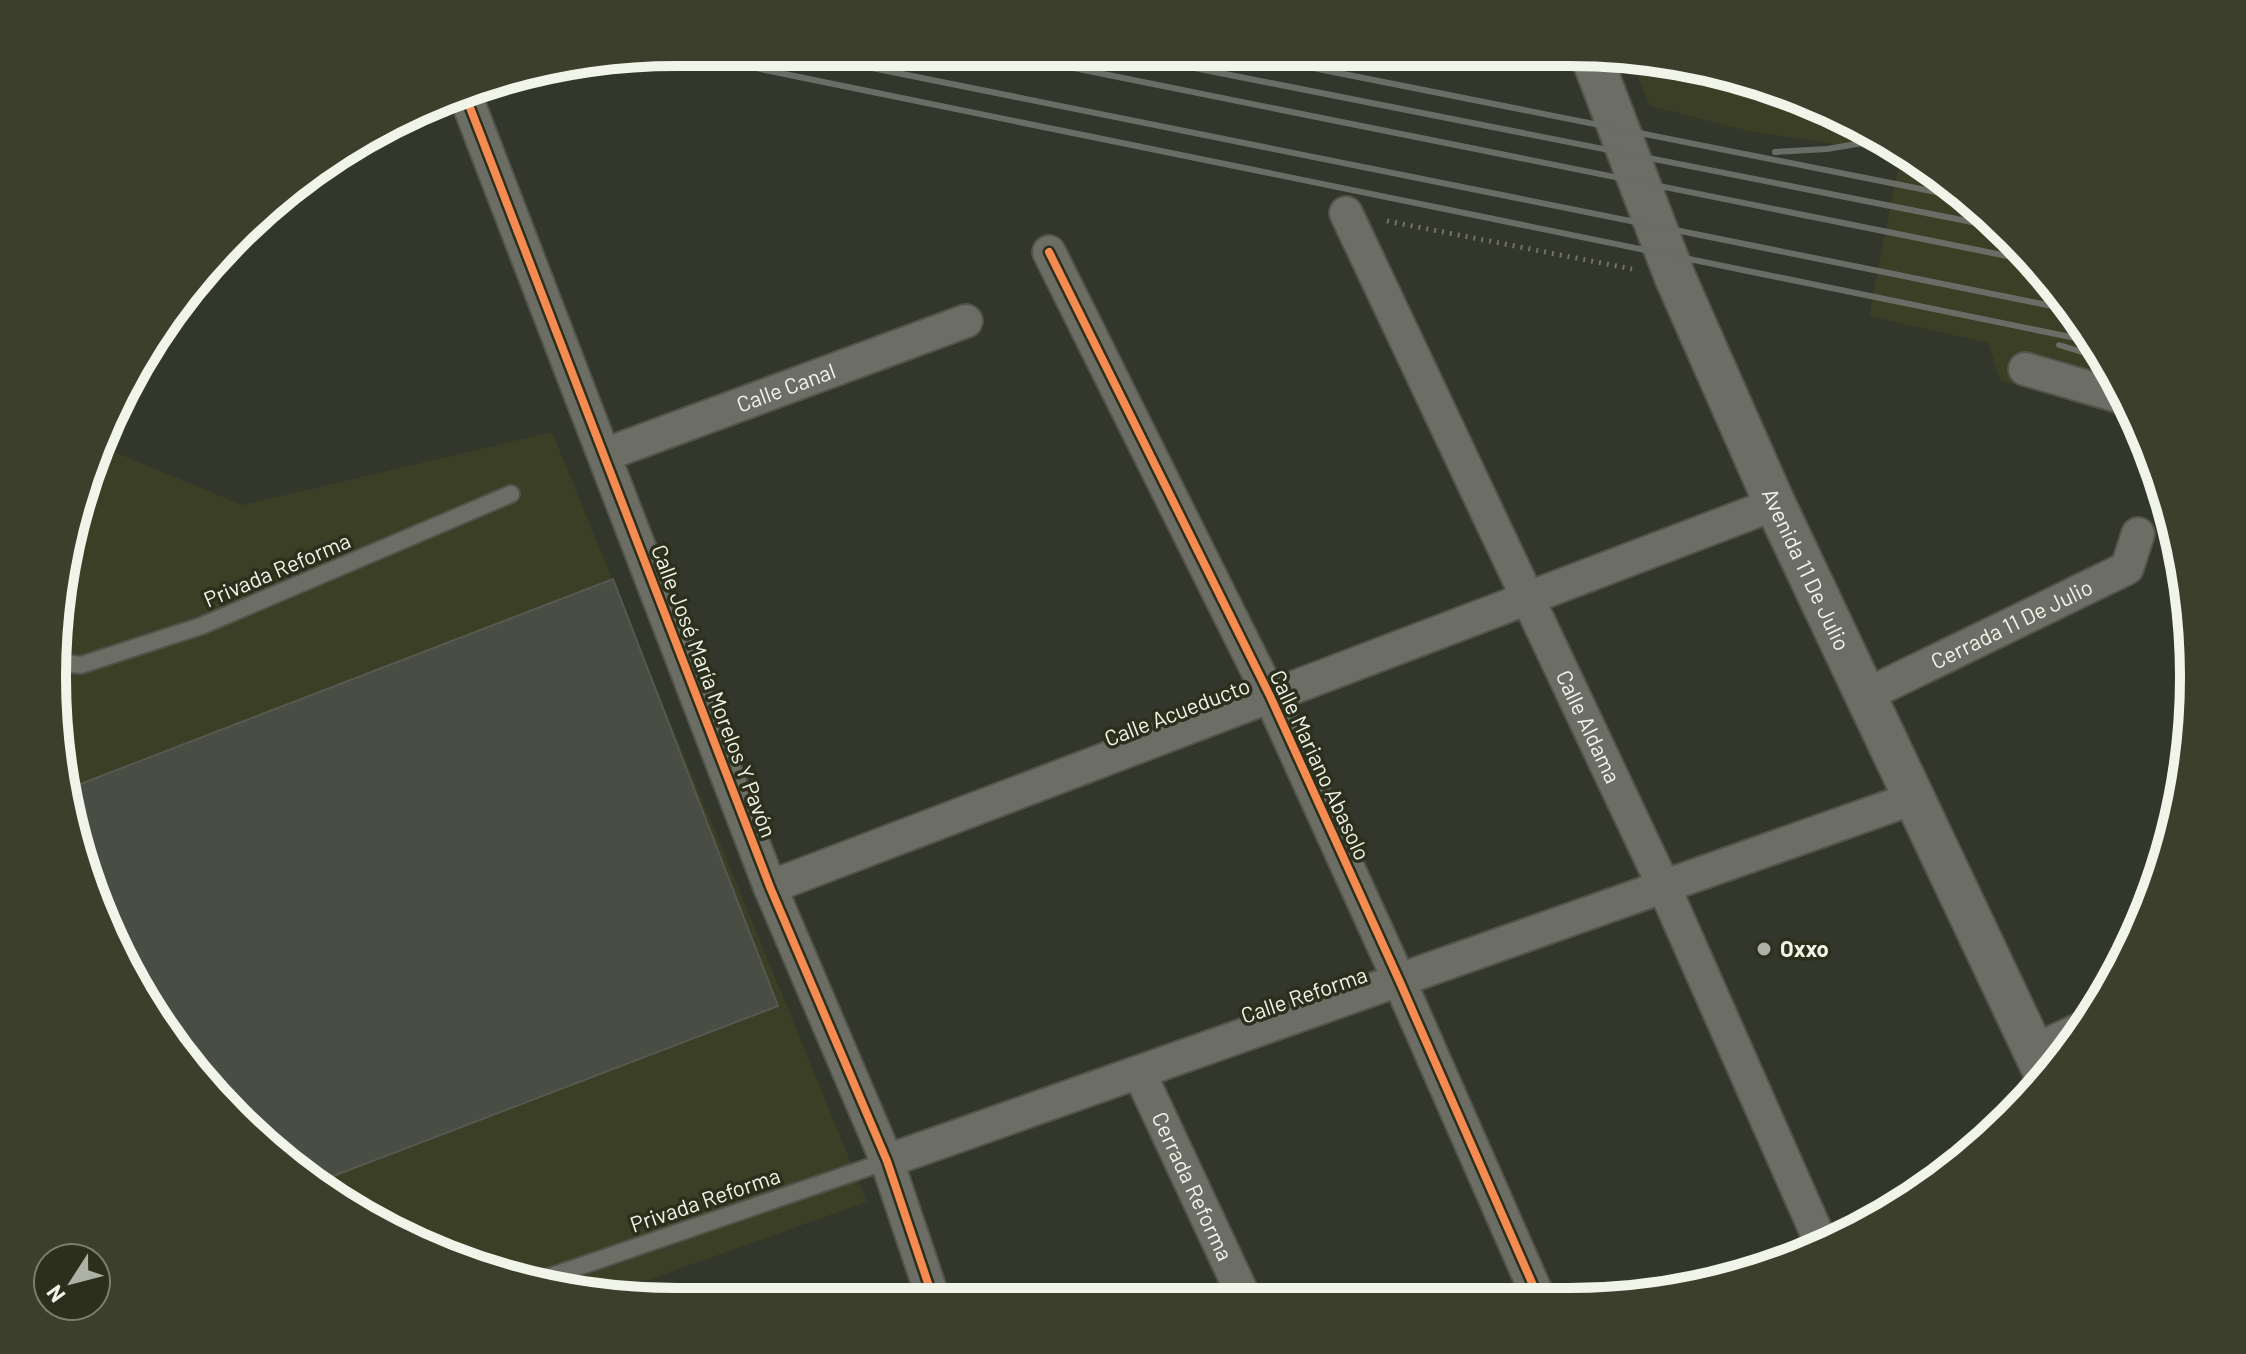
<svg xmlns="http://www.w3.org/2000/svg" width="2246" height="1354" font-family="Barlow,sans-serif">
<style>
.built{fill:#3a3f26}
.building{fill:#4a4d43;stroke:#56594f;stroke-width:2}
.lines{fill:none;stroke-linecap:round;stroke-linejoin:round}
.service-casing{stroke:#52544a;stroke-width:20}
.minor-casing{stroke:#52544a;stroke-width:36}
.tertiary-casing{stroke:#52544a;stroke-width:44}
.path{stroke:#71736b;stroke-width:5;stroke-dasharray:2 6;stroke-linecap:butt}
.service{stroke:#6c6e66;stroke-width:16}
.minor{stroke:#6c6e66;stroke-width:32}
.tertiary{stroke:#6c6e66;stroke-width:40}
.rail{stroke:#6a6d65;stroke-width:6}
.cycleway-casing{stroke:#2c2f1c;stroke-width:13}
.cycleway{stroke:#f68b52;stroke-width:8}
.poi-dot{fill:#aeb2a6;stroke:#2c2f1c;stroke-width:3}
.labels{text-anchor:middle;stroke-width:7;stroke-linejoin:round;paint-order:stroke}
.street-label{font-size:22px;fill:#f1f4e8;stroke:#2c2f1c}
.poi-label{font-size:22px;font-weight:bold;fill:#f1f4e8;stroke:#2c2f1c;text-anchor:start}
.rim{fill:none;stroke:#f1f4e8;stroke-width:10}
</style>
<rect width="100%" height="100%" fill="#33362a"/>
<path class="built" d="M1630,57l140,28 147,73 94,77 78,95 49,92 -138,-42 -12,-37 -119,-27 32,-162 -152,-23 -99,-25z
M552,432l315,770 -261,93 -130,-26 -147,-73 -148,-139 -96,-180 -33,-200 33,-200 15,-31 142,59z"/>
<path class="building" d="M613,579l165,427 -463,177 -134,-126 -96,-180 -15,-89z"/>
<g class="lines">
<defs>
<path id="service" d="M54,662l27,3 120,-39 310,-132
M537,1281l350,-120"/>
<g id="minor">
<path d="M464,92l306,795 117,274 47,140"/>
<path id="s1" d="M1346,213l318,674 158,358"/>
<path d="M1049,252l221,444 129,284 141,321"/>
<path d="M2025,369l100,29"/>
<path id="s2" d="M604,455l362,-134"/>
<path id="s3" d="M1866,695l261,-127 11,-34"/>
<path d="M770,887l1005,-383"/>
<path d="M2034,1051l53,-25"/>
<path id="s4" d="M1139,1072l107,229"/>
<path d="M887,1161l1027,-363"/>
</g>
<g id="tertiary">
<path id="s5" d="M1590,53l85,224 100,227 271,573"/>
</g>
</defs>
<use href="#service" class="service-casing"/>
<use href="#minor" class="minor-casing"/>
<use href="#tertiary" class="tertiary-casing"/>
<path class="path" d="M1387,221l245,48"/>
<use href="#service" class="service"/>
<use href="#minor" class="minor"/>
<use href="#tertiary" class="tertiary"/>
<path class="rail" d="M677,52l1418,290
M793,52l1279,258
M994,52l1038,209
M1119,53l883,175
M1238,53l728,145
M1775,152l52,-3 53,-9
M2059,345l46,14"/>
<defs>
<path id="cycleway" d="M464,92l306,795 117,274 47,140
M1049,252l221,444 129,284 141,321"/>
</defs>
<use href="#cycleway" class="cycleway-casing"/>
<use href="#cycleway" class="cycleway"/>
</g>
<circle class="poi-dot" cx="1764" cy="949" r="8"/>
<g class="labels">
<g class="street-label">
<text dy="8" stroke="none"><textPath href="#s2" startOffset="194">Calle Canal</textPath></text>
<text transform="translate(277 570) rotate(-23)" y="8">Privada Reforma</text>
<text dy="8" stroke="none"><textPath href="#s5" startOffset="560">Avenida 11 De Julio</textPath></text>
<text dy="8" stroke="none"><textPath href="#s3" startOffset="162">Cerrada 11 De Julio</textPath></text>
<text transform="translate(714 691) rotate(69)" y="8">Calle José María Morelos Y Pavón</text>
<text transform="translate(1177 712) rotate(-21)" y="8">Calle Acueducto</text>
<text dy="8" stroke="none"><textPath href="#s1" startOffset="568">Calle Aldama</textPath></text>
<text transform="translate(1320 765) rotate(65)" y="8">Calle Mariano Abasolo</text>
<text transform="translate(1304 995) rotate(-19)" y="8">Calle Reforma</text>
<text dy="8" stroke="none"><textPath href="#s4" startOffset="126">Cerrada Reforma</textPath></text>
<text transform="translate(705 1200) rotate(-19)" y="8">Privada Reforma</text>
</g>
<g class="poi-label">
<text x="1780" y="957">Oxxo</text>
</g>
</g>
<path d="M0 0H2246V1354H0ZM677 66H1569A611 611 0 0 1 2180 677V677A611 611 0 0 1 1569 1288H677A611 611 0 0 1 66 677V677A611 611 0 0 1 677 66Z" fill="#3c3f2c" fill-rule="evenodd"/>
<path class="rim" d="M677 66H1569A611 611 0 0 1 2180 677V677A611 611 0 0 1 1569 1288H677A611 611 0 0 1 66 677V677A611 611 0 0 1 677 66Z"/>
<g transform="translate(72 1282) rotate(234)"><circle r="38" fill="#2c2f1c" stroke="#7b7e6e" stroke-width="2"/>
<path d="M0-6L14 30L0 20L-14 30Z" fill="#aeb2a6"/>
<text y="-12" font-size="22" font-weight="bold" text-anchor="middle" fill="#f1f4e8">N</text>
</g>
</svg>
